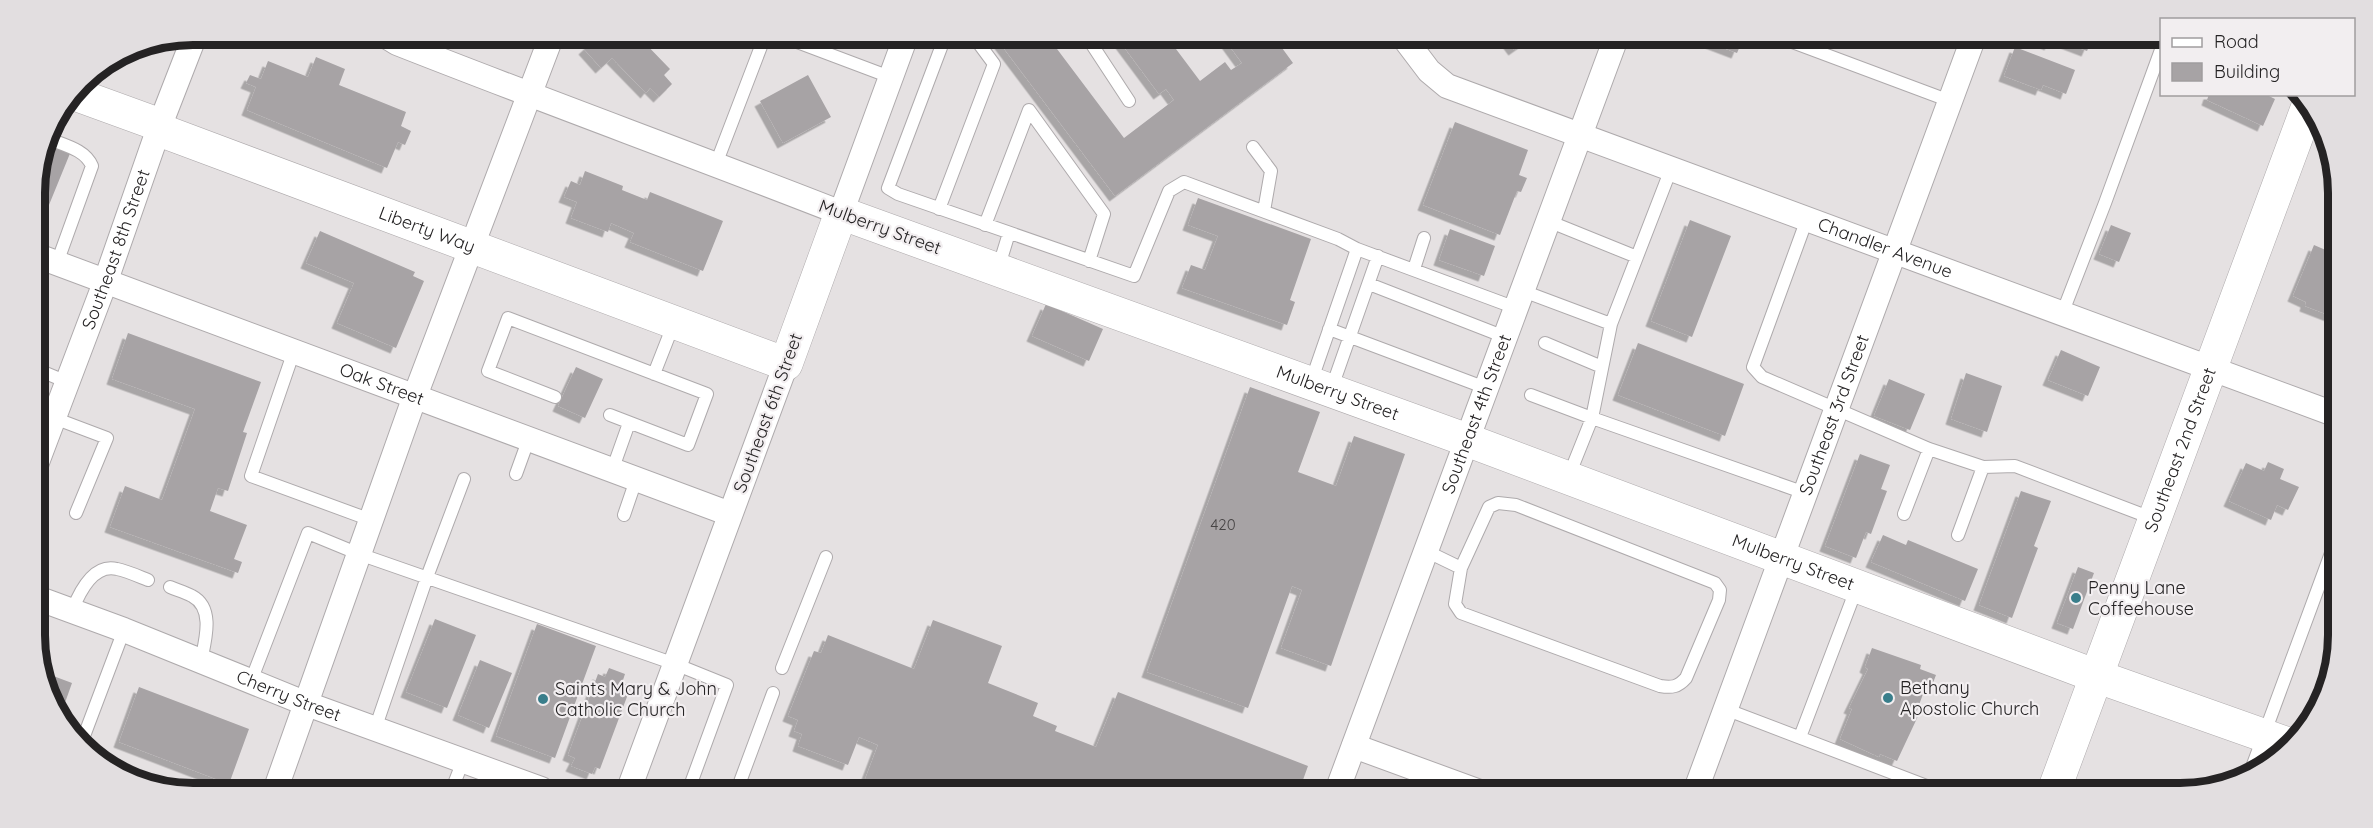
<svg xmlns="http://www.w3.org/2000/svg" width="2373" height="828" font-family="Quicksand,sans-serif">
<style>
.building{fill:#a7a3a5;filter:url(#shadow)}
.lines{fill:none;stroke-linecap:round;stroke-linejoin:round}
.lane-casing{stroke:#aeaaac;stroke-width:14}
.street-casing{stroke:#aeaaac;stroke-width:26}
.secondary-casing{stroke:#aeaaac;stroke-width:34}
.lane{stroke:#fff;stroke-width:12}
.street{stroke:#fff;stroke-width:24}
.secondary{stroke:#fff;stroke-width:33}
.poi-dot{fill:#397e8b;stroke:#f2eef0;stroke-width:2}
.labels{text-anchor:middle;stroke-width:4.5;stroke-linejoin:round;paint-order:stroke}
.number-label{font-size:15px;fill:#464344}
.street-label{font-size:18px;fill:#252324;stroke:#f2eef0}
.poi-label{font-size:18px;fill:#252324;stroke:#f2eef0;text-anchor:start}
.rim{fill:none;stroke:#252324;stroke-width:8}
</style>
<defs>
<filter id="shadow"><feDropShadow dx="-5.5" dy="5.5" stdDeviation="0" flood-color="#0004"/></filter>
</defs>
<rect width="100%" height="100%" fill="#e5e1e2"/>
<path class="building" d="M598,36h40l32,33 -6,6 8,9 -13,13 -9,-9 -4,5 -34,-35 -11,10 -17,-19z
M1006,37h42l76,101 50,-38 -8,-11 -7,5 -38,-51 6,-5 -1,-1h41l33,44 25,-19 6,8 11,-7 -19,-26h51l19,26 -178,133 -116,-154z
M1505,38h26l-17,12z
M1700,39h43l-6,14z
M2036,39l16,1 -2,5z
M2058,40h34l-5,11z
M2015,47l60,23 -9,24 -23,-9 -2,5 -37,-14z
M316,57l29,12 -6,16 67,27 -5,14 10,5 -6,14 -7,-3 -11,26 -140,-58 9,-23 -10,-4 4,-8 11,4 7,-18 40,16z
M808,75l23,42 -48,26 -23,-42z
M2209,94h56l10,5 -12,27 -56,-26z
M1455,122l73,28 -9,25 8,3 -6,14 -4,-1 -17,44 -77,-30z
M46,141l25,10 -31,76 -5,-2v-42z
M585,171l38,15 -1,4 25,10 3,-8 73,29 -20,50 -73,-29 4,-9 -23,-10 -3,9 -37,-14 6,-16 -13,-5 7,-16 9,4z
M1198,198l113,41 -21,61 5,2 -8,23 -105,-37 9,-23 14,5 13,-34 -30,-11z
M1690,220l41,16 -39,101 -41,-16z
M2111,225l20,8 -12,29 -20,-8z
M1450,229l45,17 -11,30 -45,-16z
M320,231l95,41 -2,4 11,5 -28,67 -59,-25 17,-40 -48,-20z
M2314,245l21,9 -4,12 4,1v39l-4,10 -26,-10 1,-4 -13,-6z
M1046,304l57,25 -14,32 -57,-25z
M128,333l133,49 -18,50 4,1 -19,58 -10,-3 -8,23 37,14 -13,34 8,3 -4,11 -128,-46 15,-41 37,14 33,-91 -83,-30z
M1638,343l106,41 -19,52 -107,-41z
M2061,350l39,17 -12,29 -40,-16z
M576,367l27,12 -18,39 -27,-12z
M1966,373l36,13 -15,46 -36,-13z
M1889,379l36,15 -15,36 -36,-14z
M1250,387l70,25 -22,60 38,14 18,-50 51,18 -74,212 -50,-18 21,-58 -10,-4 -44,122 -101,-36z
M1860,454l30,11 -9,24 6,2 -16,43 -5,-2 -10,26 -31,-12z
M2268,462l16,7 -4,10 19,8 -11,23 -11,-5 -6,15 -42,-19 17,-38 18,8z
M2021,491l30,10 -17,45 4,2 -26,70 -33,-13z
M1883,535l23,10 2,-5 70,29 -13,32 -94,-39z
M2078,567l16,6 -21,56 -16,-6z
M435,619l41,16 -29,73 -41,-16z
M933,620l69,26 -14,37 50,20 -5,13 24,10 -2,5 41,16 22,-55 190,74 -9,25 -438,-1 17,-45 -19,-8 -11,28 -50,-19 4,-12 -8,-3 4,-11 -10,-4 26,-65 7,2 7,-18 86,34z
M537,624l59,22 -41,112 -59,-22z
M1872,648l49,17 -1,4 16,6 -5,13 -5,-2 -10,27 3,1 -22,47 -17,-7 -1,3 -39,-18 12,-30 -3,-1 19,-39 -3,-2z
M480,660l32,13 -23,55 -31,-13z
M609,668l16,6 -3,9 9,3 -31,83 -5,-2 -3,7 -21,-8 4,-8 -7,-3 30,-81 7,3z
M40,671l32,12 -11,31z
M139,687l110,42 -20,55 -110,-42z"/>
<g class="lines">
<defs>
<path id="lane" d="M781,36l109,41
M945,37l-57,151 10,6 236,82 35,-85 15,-9 154,57 19,10
M1087,37l42,64
M1784,39l166,62
M47,138c16,7 38,11 45,28l-35,97
M1253,147l18,24 -7,40
M716,164l49,-128
M939,209l55,-145 -20,-27
M1807,219l-54,148 9,10 167,72 54,18 32,-1 139,53
M1548,221l89,36
M985,225l44,-115 75,104 -15,47
M998,269l11,-36
M1414,269l10,-31
M1369,284l136,53
M1523,291l88,33
M36,312l3,2 -3,10
M2062,314l43,-111 57,-156
M1329,329l157,59
M1545,343l57,24
M294,351l-43,125 120,44
M36,369l31,13
M654,374l20,-51
M1311,382l46,-133 159,59
M1331,390l47,-134
M1531,395l61,23 19,-94 60,-155
M555,397l-67,-26 20,-53 199,76 -19,51 -78,-30
M54,418l53,20 -31,75
M613,468l16,-45
M516,474l13,-36
M1568,478l24,-60 213,75
M1904,514l25,-65
M624,515l13,-38
M1958,535l25,-68
M1426,551l35,17 28,-61 9,-4 18,2 199,78 5,7 -1,10 -33,78c-8,9 -14,10 -26,8l-199,-73 -6,-9 6,-36
M170,587c7,3 15,5 22,9 23,12 13,45 9,65
M72,611c7,-18 21,-48 45,-42 10,2 21,7 31,11
M782,668l44,-111
M251,681l57,-148 51,21 316,110 52,21 -37,101
M1725,709l220,84
M375,729l52,-152 37,-98
M1800,737l57,-150
M81,744l43,-114
M2251,770l83,-225
M132,776l32,12
M452,789l11,-28
M737,790l36,-97"/>
<g id="street">
<path d="M384,35l13,8c147,58 296,112 444,170l65,-177"/>
<path id="s1" d="M1404,38l25,33 18,15 887,328"/>
<path id="s2" d="M35,255l695,259"/>
<path id="s3" d="M36,465l70,-185 54,-155 35,-90"/>
<path id="s4" d="M37,598l87,32 183,74 234,85"/>
<path d="M1354,746l123,45"/>
<path d="M276,788l139,-392 137,-361"/>
<path d="M629,789l157,-425"/>
<path id="s5" d="M1337,791l279,-753"/>
<path id="s6" d="M1695,792l278,-753"/>
</g>
<g id="secondary">
<path id="s7" d="M72,93l88,32 5,7 621,232 55,-151 626,227 629,236 195,69"/>
<path id="s8" d="M2053,793l255,-687"/>
</g>
</defs>
<use href="#lane" class="lane-casing"/>
<use href="#street" class="street-casing"/>
<use href="#secondary" class="secondary-casing"/>
<use href="#lane" class="lane"/>
<use href="#street" class="street"/>
<use href="#secondary" class="secondary"/>
</g>
<g class="poi-dot">
<circle cx="2076" cy="598" r="6"/>
<circle cx="1888" cy="698" r="6"/>
<circle cx="543" cy="699" r="6"/>
</g>
<g class="labels">
<g class="number-label">
<text x="1223" y="530">420</text>
</g>
<g class="street-label">
<text transform="translate(880 227) rotate(20)" y="6">Mulberry Street</text>
<text dy="6" stroke="none"><textPath href="#s7" startOffset="382">Liberty Way</textPath></text>
<text dy="6" stroke="none"><textPath href="#s1" startOffset="532">Chandler Avenue</textPath></text>
<text dy="6" stroke="none"><textPath href="#s3" startOffset="230">Southeast 8th Street</textPath></text>
<text dy="6" stroke="none"><textPath href="#s2" startOffset="370">Oak Street</textPath></text>
<text dy="6" stroke="none"><textPath href="#s7" startOffset="1454">Mulberry Street</textPath></text>
<text transform="translate(768 413) rotate(-70)" y="6">Southeast 6th Street</text>
<text dy="6" stroke="none"><textPath href="#s5" startOffset="402">Southeast 4th Street</textPath></text>
<text dy="6" stroke="none"><textPath href="#s6" startOffset="402">Southeast 3rd Street</textPath></text>
<text dy="6" stroke="none"><textPath href="#s8" startOffset="366">Southeast 2nd Street</textPath></text>
<text dy="6" stroke="none"><textPath href="#s7" startOffset="1940">Mulberry Street</textPath></text>
<text dy="6" stroke="none"><textPath href="#s4" startOffset="270">Cherry Street</textPath></text>
</g>
<g class="poi-label">
<text x="2088" y="594">Penny Lane<tspan x="2088" dy="21">Coffeehouse</tspan></text>
<text x="1900" y="694">Bethany<tspan x="1900" dy="21">Apostolic Church</tspan></text>
<text x="555" y="695">Saints Mary &amp; John<tspan x="555" dy="21">Catholic Church</tspan></text>
</g>
</g>
<path d="M0 0H2373V828H0ZM193 45H2180A148 148 0 0 1 2328 193V635A148 148 0 0 1 2180 783H193A148 148 0 0 1 45 635V193A148 148 0 0 1 193 45Z" fill="#e2dee0" fill-rule="evenodd"/>
<path class="rim" d="M193 45H2180A148 148 0 0 1 2328 193V635A148 148 0 0 1 2180 783H193A148 148 0 0 1 45 635V193A148 148 0 0 1 193 45Z"/>
<rect x="2160" y="18" width="195" height="78" fill="#f2eef0" stroke="#a09d9e" stroke-width="1.5"/>
<rect x="2172" y="38" width="30" height="9" fill="#ffffff" stroke="#a09d9e" stroke-width="1.5"/>
<text x="2214" y="48" font-size="18" fill="#252324">Road</text>
<rect x="2172" y="63" width="30" height="18" fill="#a7a3a5" stroke="#a09d9e" stroke-width="1.5"/>
<text x="2214" y="78" font-size="18" fill="#252324">Building</text>
</svg>
